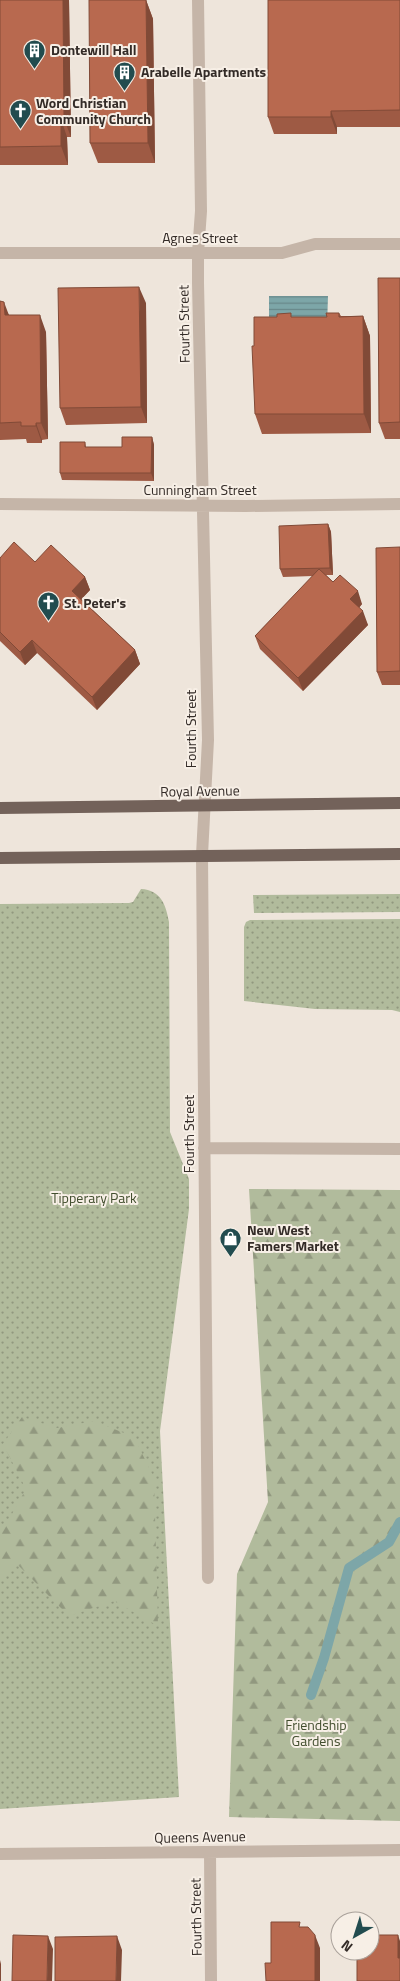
<svg xmlns="http://www.w3.org/2000/svg" width="400" height="1981" font-family="'Titillium Web',sans-serif">
<style>
.green{fill:url(#green-dots)}
.forest{fill:url(#forest-firs)}
.water{fill:url(#water-rules)}
.lines{fill:none;stroke-linecap:round;stroke-linejoin:round}
.stream{stroke:#7da6a8;stroke-width:10}
.minor{stroke:#c5b5a8;stroke-width:12}
.major{stroke:#73625a;stroke-width:12}
.wall{fill:#9e5a44}
.shaded-wall{fill:#814a37}
.building{fill:#b8694f;stroke:#814a37}
.labels{text-anchor:middle;stroke-width:4;stroke-linejoin:round;paint-order:stroke}
.poi-label{font-size:14px;font-weight:bold;fill:#332b27;stroke:#f7efe6;text-anchor:start}
.street-label{font-size:14px;fill:#332b27;stroke:#f7efe6}
.park-label{font-size:14px;fill:#424e2e;stroke:#f7efe6}
</style>
<defs>
<pattern id="green-dots" width="8" height="8" patternUnits="userSpaceOnUse" patternTransform="scale(1.25)"><rect width="8" height="8" fill="#b1bb9c"/><path d="M2 2h.1M6 6h.1" fill="none" stroke="#91987f" stroke-width="1.8" stroke-linecap="round"/></pattern>
<pattern id="forest-firs" width="22" height="20" patternUnits="userSpaceOnUse" patternTransform="scale(1.25)"><rect width="22" height="20" fill="#b1bb9c"/><path d="M5 1l3.5 6h-7zM16 11l3.5 6h-7z" fill="#91987f"/></pattern>
<pattern id="water-rules" width="6" height="5" patternUnits="userSpaceOnUse" patternTransform="scale(1.25)"><rect width="6" height="5" fill="#7da6a8"/><path d="M0 2.5h6" fill="none" stroke="#678789"/></pattern>
</defs>
<rect width="100%" height="100%" fill="#eee5db"/>
<path class="green" d="M141,889c20,1 25,16 28,33l1,210 19,47v30l-29,222 19,366 -179,12v-905l129,-1 4,-1z
M400,894v18l-146,1 -1,-18z
M400,919v93l-8,-2 -77,-1 -71,-8v-74l2,-5 4,-2z"/>
<path class="forest" d="M249,1189l151,1v631l-171,-4 8,-243 31,-72z
M22,1417l35,11 37,-7 40,16 20,41 4,148 -44,-25 -45,15 -53,-53 -16,18v-51l8,-9 18,-32 -23,-45z"/>
<path class="water" d="M269,296h59l-1,31h-58z"/>
<g class="lines">
<path class="stream" d="M311,1695l13,-37 25,-90 40,-26 11,-20"/>
<path class="minor" d="M198,0l3,211 -3,42v30l10,457 -6,115 6,723
M0,253h282l33,-9h85
M0,504l246,2 154,-2
M204,1148l196,1
M210,1852l1,129
M0,1854l400,-4"/>
<path class="major" d="M0,808l400,-5
M0,858l400,-4"/>
</g>
<path class="wall" d="M0,0h69l2,137h-4l1,28h-68z
M146,0l7,19 2,144h-57l-8,-20z
M400,0v127h-63v7h-63l-6,-17z
M400,278v161h-15l-6,-16z
M0,301l9,14 37,17 2,107 -6,1v3h-15l-1,-4 -26,1z
M146,303l1,120 -81,2 -6,-17z
M339,313l2,3h22l7,20 1,97 -109,1 -7,-20 37,-97h35z
M152,437l2,8v36l-92,-1 -2,-7 25,-31 1,5h36z
M328,524l3,8 2,43h-7l7,7 29,22 -3,4 9,17 -65,66 -43,-42 -5,-13 58,-60 -30,1 -3,-8z
M400,547v138h-18l-5,-13z
M0,558l35,4 50,15 5,13 -9,9 54,51 5,14 -43,46 -60,-57 -12,12 -25,-24z"/>
<path class="shaded-wall" d="M63,0h6l2,137 -7,-18z
M146,0l7,19 2,144 -7,-20z
M331,111l6,16v7l-6,-17z
M61,119l6,18 1,28 -7,-19z
M139,287l7,16 1,120 -6,-16z
M4,302l6,16 -5,-3z
M40,315l6,17 2,107 -7,-16z
M363,316l7,20 1,97 -7,-19z
M36,423l6,17v3l-6,-17z
M152,437l2,8v36l-3,-8z
M328,524l3,8 2,43 -3,-7z
M85,577l5,13 -13,14 -5,-13z
M358,591l4,13 -7,8 -5,-13z
M363,611l5,14 -65,66 -5,-13z
M32,640l5,13 -12,12 -5,-13z
M135,650l5,14 -43,46 -5,-13z
M315,1935l5,13v33h-5z
M398,1935l2,6v23l-2,-6z
M48,1936l5,13 -1,32h-5z
M117,1936l5,14 -1,31h-5z
M0,1960l1,4v17h-1z"/>
<path class="building" d="M0,0h63l1,119h-3v27l-61,1z
M89,0h57l2,143h-58z
M268,0h132v110l-69,1v6h-63z
M378,278h22v144l-21,1z
M139,287l2,120 -81,1 -2,-120z
M0,301l4,1 1,13h35l1,108h-5v3h-15v-4l-21,1z
M291,313v4h36l-1,-4h13v4l24,-1 1,98h-109l-3,-68h2v-29h23v-3z
M122,437h30l-1,36h-91v-31h25v5h37z
M328,524l2,44 -50,1 -1,-43z
M14,542l21,20 16,-17 34,32 -13,14 63,59 -43,47 -60,-57 -12,12 -20,-20v-74z
M400,547v124l-23,1 -1,-124z
M319,569l14,13 7,-7 18,16 -8,8 13,12 -65,67 -43,-42z
M271,1922h29l-1,5h9l7,8v46h-49l-1,-18h6z
M13,1935l35,1 -1,45h-35z
M372,1935h26v23h2v23h-43v-30h13v-13h2z
M117,1936l-1,45h-61v-44z"/>
<defs>
<symbol id="building-pin" viewBox="-11 -11 22 30"><path d="M0 17L-7.5 6A9.5 9.5 0 1 1 7.5 6Z" fill="#224c4f" stroke="#f7efe6"/><path d="M-4-6H4V6H1V3H-1V6H-4ZM-2.5-4.3h1.7v1.8h-1.7ZM.8-4.3h1.7v1.8H.8ZM-2.5-1h1.7V.8h-1.7ZM.8-1h1.7V.8H.8Z" fill="#fff"/></symbol>
<symbol id="church-pin" viewBox="-11 -11 22 30"><path d="M0 17L-7.5 6A9.5 9.5 0 1 1 7.5 6Z" fill="#224c4f" stroke="#f7efe6"/><path d="M-1.2-6h2.4v3.5h3.3v2.4h-3.3V6h-2.4V-.1h-3.3v-2.4h3.3Z" fill="#fff"/></symbol>
<symbol id="shop-pin" viewBox="-11 -11 22 30"><path d="M0 17L-7.5 6A9.5 9.5 0 1 1 7.5 6Z" fill="#224c4f" stroke="#f7efe6"/><path d="M-5-2.5h2.3a2.7 3.5 0 0 1 5.4 0H5L5.5 6h-11ZM-1.5-2.5h3a1.5 2.3 0 0 0-3 0Z" fill="#fff"/></symbol>
</defs>
<g fill-rule="evenodd">
<use href="#building-pin" x="22" y="38" width="25" height="34"/>
<use href="#building-pin" x="112" y="60" width="25" height="34"/>
<use href="#church-pin" x="8" y="98" width="25" height="34"/>
<use href="#church-pin" x="36" y="590" width="25" height="34"/>
<use href="#shop-pin" x="218" y="1226" width="25" height="34"/>
</g>
<g class="labels">
<g class="poi-label">
<text x="51" y="55">Dontewill Hall</text>
<text x="141" y="77">Arabelle Apartments</text>
<text x="36" y="108">Word Christian<tspan x="36" dy="16">Community Church</tspan></text>
<text x="64" y="608">St. Peter's</text>
<text x="247" y="1235">New West<tspan x="247" dy="16">Famers Market</tspan></text>
</g>
<g class="street-label">
<text x="200" y="243">Agnes Street</text>
<text transform="translate(184 324) rotate(-91)" y="5">Fourth Street</text>
<text x="200" y="495">Cunningham Street</text>
<text transform="translate(191 729) rotate(-90)" y="5">Fourth Street</text>
<text transform="translate(200 791) rotate(-1)" y="5">Royal Avenue</text>
<text transform="translate(189 1134) rotate(-90)" y="5">Fourth Street</text>
<text transform="translate(200 1837) rotate(-1)" y="5">Queens Avenue</text>
<text transform="translate(196 1917) rotate(-91)" y="5">Fourth Street</text>
</g>
<g class="park-label">
<text x="94" y="1203">Tipperary Park</text>
<text x="316" y="1730">Friendship<tspan x="316" dy="16">Gardens</tspan></text>
</g>
</g>
<g transform="translate(355 1936) rotate(219)"><circle r="24" fill="#f7efe6" stroke="#a9a19a"/>
<path d="M0-4L9 19L0 12L-9 19Z" fill="#224c4f"/>
<text y="-8" font-size="14" font-weight="bold" text-anchor="middle" fill="#332b27">N</text>
</g>
</svg>
